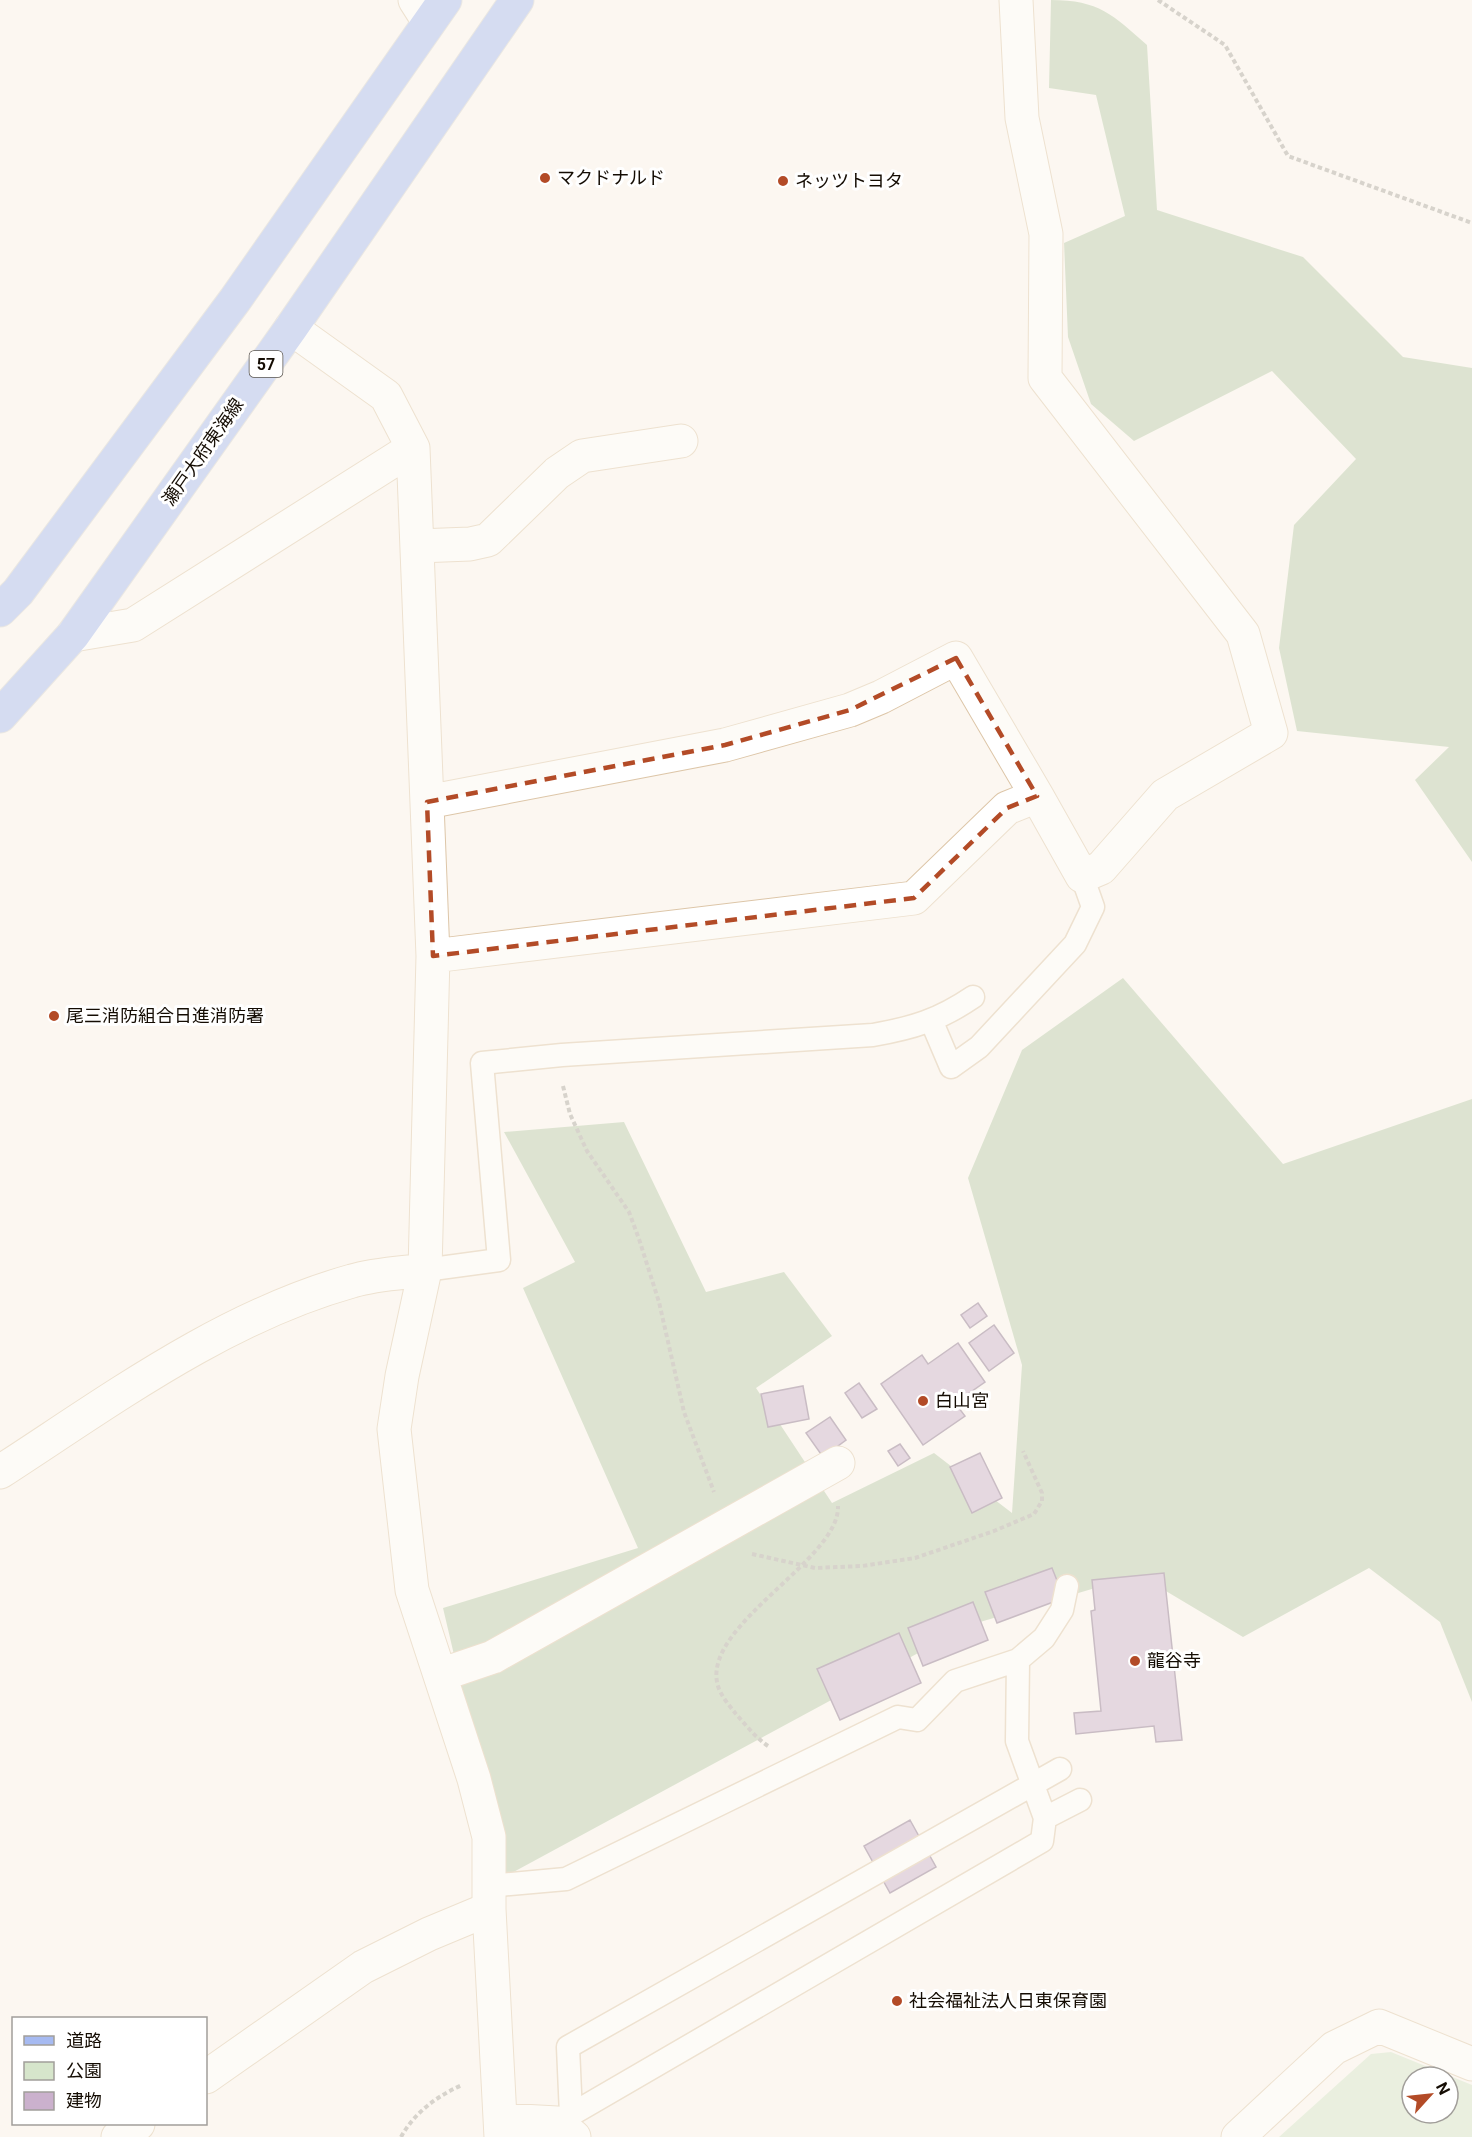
<svg xmlns="http://www.w3.org/2000/svg" width="1472" height="2137" font-family="Roboto,'Noto Sans JP',sans-serif">
<style>
.green{fill:#d6e5cb;fill-rule:evenodd}
.forest{fill:#b9cbab}
.building{fill:#cbb1cd;stroke:#8c748e;stroke-width:1.5}
.lines{fill:none;stroke-linecap:round;stroke-linejoin:round}
.service-casing{stroke:#ddc6a8;stroke-width:25}
.minor-casing{stroke:#ddc6a8;stroke-width:35}
.primary-casing{stroke:#d5d3d2;stroke-width:35}
.path{stroke:#aca69f;stroke-width:4;stroke-dasharray:4.5 3;stroke-linecap:butt}
.service{stroke:#fff;stroke-width:22}
.minor{stroke:#fff;stroke-width:33}
.primary{stroke:#a6baf1;stroke-width:33}
.marked{fill:none;stroke:#b34b27;stroke-width:4.5;stroke-dasharray:12 8;stroke-linejoin:round}
.poi-dot{fill:#b34b27;stroke:#fff;stroke-width:2}
.labels{text-anchor:middle;stroke-width:6;stroke-linejoin:round;paint-order:stroke}
.shield{fill:#fff;stroke:#5a554f;stroke-width:1.5}
.shield-label{font-size:16px;font-weight:bold;fill:#140c03}
.poi-label{font-size:18px;fill:#140c03;stroke:#fff;text-anchor:start}
.street-label{font-size:18px;fill:#140c03;stroke:#fff}
</style>
<rect width="100%" height="100%" fill="#fcf7f1"/>
<path class="green" d="M1391,2052l81,33v52h-193l92,-83zM1412,2077h36v36h-36z"/>
<path class="forest" d="M1051,0c48,0 62,15 96,45l10,165 146,47 100,100 69,11v494l-57,-82 34,-33 -152,-16 -18,-83 15,-123 62,-66 -84,-88 -138,70 -43,-37 -23,-67 -4,-94 61,-27 -29,-121 -47,-7z
M1123,978l160,186 189,-65v603l-32,-80 -71,-54 -126,69 -104,-62 -169,50 -464,251 -63,-268 195,-60 -115,-260 52,-26 -71,-130 120,-10 82,170 78,-20 48,64 -76,52 76,115 102,-50 78,60 10,-148 -54,-187 54,-128z"/>
<path class="building" d="M978,1303l9,13 -17,12 -9,-13z
M994,1325l20,28 -25,18 -20,-28z
M958,1343l27,39 -30,21 10,13 -42,29 -42,-61 41,-29 6,9z
M859,1383l18,26 -15,9 -17,-25z
M803,1386l6,33 -41,8 -7,-33z
M830,1417l16,23 -23,17 -17,-24z
M900,1444l10,14 -12,8 -10,-15z
M980,1453l22,45 -30,15 -22,-46z
M1052,1568l12,30 -67,25 -12,-31z
M1164,1573l18,167 -26,2 -2,-16 -78,8 -2,-21 27,-2 -10,-100 4,-1 -3,-30z
M973,1602l15,38 -65,26 -15,-38z
M899,1633l22,50 -81,37 -23,-51z
M910,1820l26,47 -46,26 -26,-47z"/>
<g class="lines">
<defs>
<path id="service" d="M931,1020l20,47 28,-20 96,-103 18,-37 -11,-31
M425,1270l74,-10 -17,-197 80,-8 311,-20c40,-7 66,-15 100,-38
M1018,1660l-1,81 28,77
M488,1886l78,-7 332,-162 19,3 38,-39 63,-21 26,-22 18,-28 5,-24
M571,2115l-3,-68 492,-278
M560,2121l482,-280 3,-23 35,-18"/>
<path id="minor" d="M415,0l14,22
M291,328l95,68 27,52 20,508 -8,314 -23,106 -8,53 18,161 62,189 15,58v72l12,228
M418,546l52,-2 18,-4 69,-67 25,-17 99,-15
M73,635l60,-10 280,-177
M427,802l298,-57 125,-35 31,-13 75,-39 81,138
M433,956l481,-58 93,-90 30,-12 45,80 19,-8 64,-73 106,-62 -28,-99 -198,-256 1,-144 -24,-116 -6,-118
M0,1472c111,-72 223,-155 352,-191 23,-7 49,-8 73,-11
M440,1675l53,-18 345,-194
M206,2077l157,-110 66,-33 60,-25
M502,2120l55,3 17,14
M118,2137l20,-13
M1238,2137l96,-89 45,-22 93,38"/>
<path id="primary" d="M0,610l18,-18 217,-292 210,-300
M0,716l73,-81 218,-307 226,-328"/>
</defs>
<use href="#service" class="service-casing"/>
<use href="#minor" class="minor-casing"/>
<use href="#primary" class="primary-casing"/>
<path class="path" d="M1158,0l67,45 63,111 184,67
M563,1086l7,28 17,37 42,61 10,27 20,63 25,110 30,80
M752,1554l63,14 47,-2 53,-8 79,-27 40,-17 8,-13v-8l-19,-42
M768,1746c-12,-8 -22,-21 -32,-32 -7,-9 -17,-20 -19,-32 -11,-59 123,-123 121,-176
M401,2137c13,-24 36,-41 61,-52"/>
<use href="#service" class="service"/>
<use href="#minor" class="minor"/>
<use href="#primary" class="primary"/>
</g>
<path d="M0 0H1472V2137H0ZM956,658l81,138 -30,12 -93,90 -481,58 -6,-154 298,-57 125,-35z" fill="#fcf7f1" fill-opacity=".55" fill-rule="evenodd"/>
<path class="marked" d="M956,658l81,138 -30,12 -93,90 -481,58 -6,-154 298,-57 125,-35z"/>
<g class="poi-dot">
<circle cx="545" cy="178" r="6"/>
<circle cx="783" cy="181" r="6"/>
<circle cx="54" cy="1016" r="6"/>
<circle cx="923" cy="1401" r="6"/>
<circle cx="1135" cy="1661" r="6"/>
<circle cx="897" cy="2001" r="6"/>
</g>
<g class="labels">
<rect class="shield" x="249.5" y="351" width="33" height="26" rx="4.5"/>
<g class="shield-label">
<text x="266" y="370">57</text>
</g>
<g class="poi-label">
<text x="557" y="184">マクドナルド</text>
<text x="795" y="187">ネッツトヨタ</text>
<text x="66" y="1022">尾三消防組合日進消防署</text>
<text x="935" y="1407">白山宮</text>
<text x="1147" y="1667">龍谷寺</text>
<text x="909" y="2007">社会福祉法人日東保育園</text>
</g>
<g class="street-label">
<text transform="translate(203 452) rotate(-55)" y="6">瀬戸大府東海線</text>
</g>
</g>
<rect x="12" y="2017" width="195" height="108" fill="#ffffff" stroke="#a19e9a" stroke-width="1.5"/>
<rect x="24" y="2036" width="30" height="9" fill="#a6baf1" stroke="#a19e9a" stroke-width="1.5"/>
<text x="66" y="2047" font-size="18" fill="#140c03">道路</text>
<rect x="24" y="2062" width="30" height="18" fill="#d6e5cb" stroke="#a19e9a" stroke-width="1.5"/>
<text x="66" y="2077" font-size="18" fill="#140c03">公園</text>
<rect x="24" y="2092" width="30" height="18" fill="#cbb1cd" stroke="#a19e9a" stroke-width="1.5"/>
<text x="66" y="2107" font-size="18" fill="#140c03">建物</text>
<g transform="translate(1430 2095) rotate(63)"><circle r="28" fill="#ffffff" stroke="#a19e9a" stroke-width="1.5"/>
<path d="M0-4.5L10 22L0 15L-10 22Z" fill="#b34b27"/>
<text y="-9" font-size="16" font-weight="bold" text-anchor="middle" fill="#140c03">N</text>
</g>
</svg>
